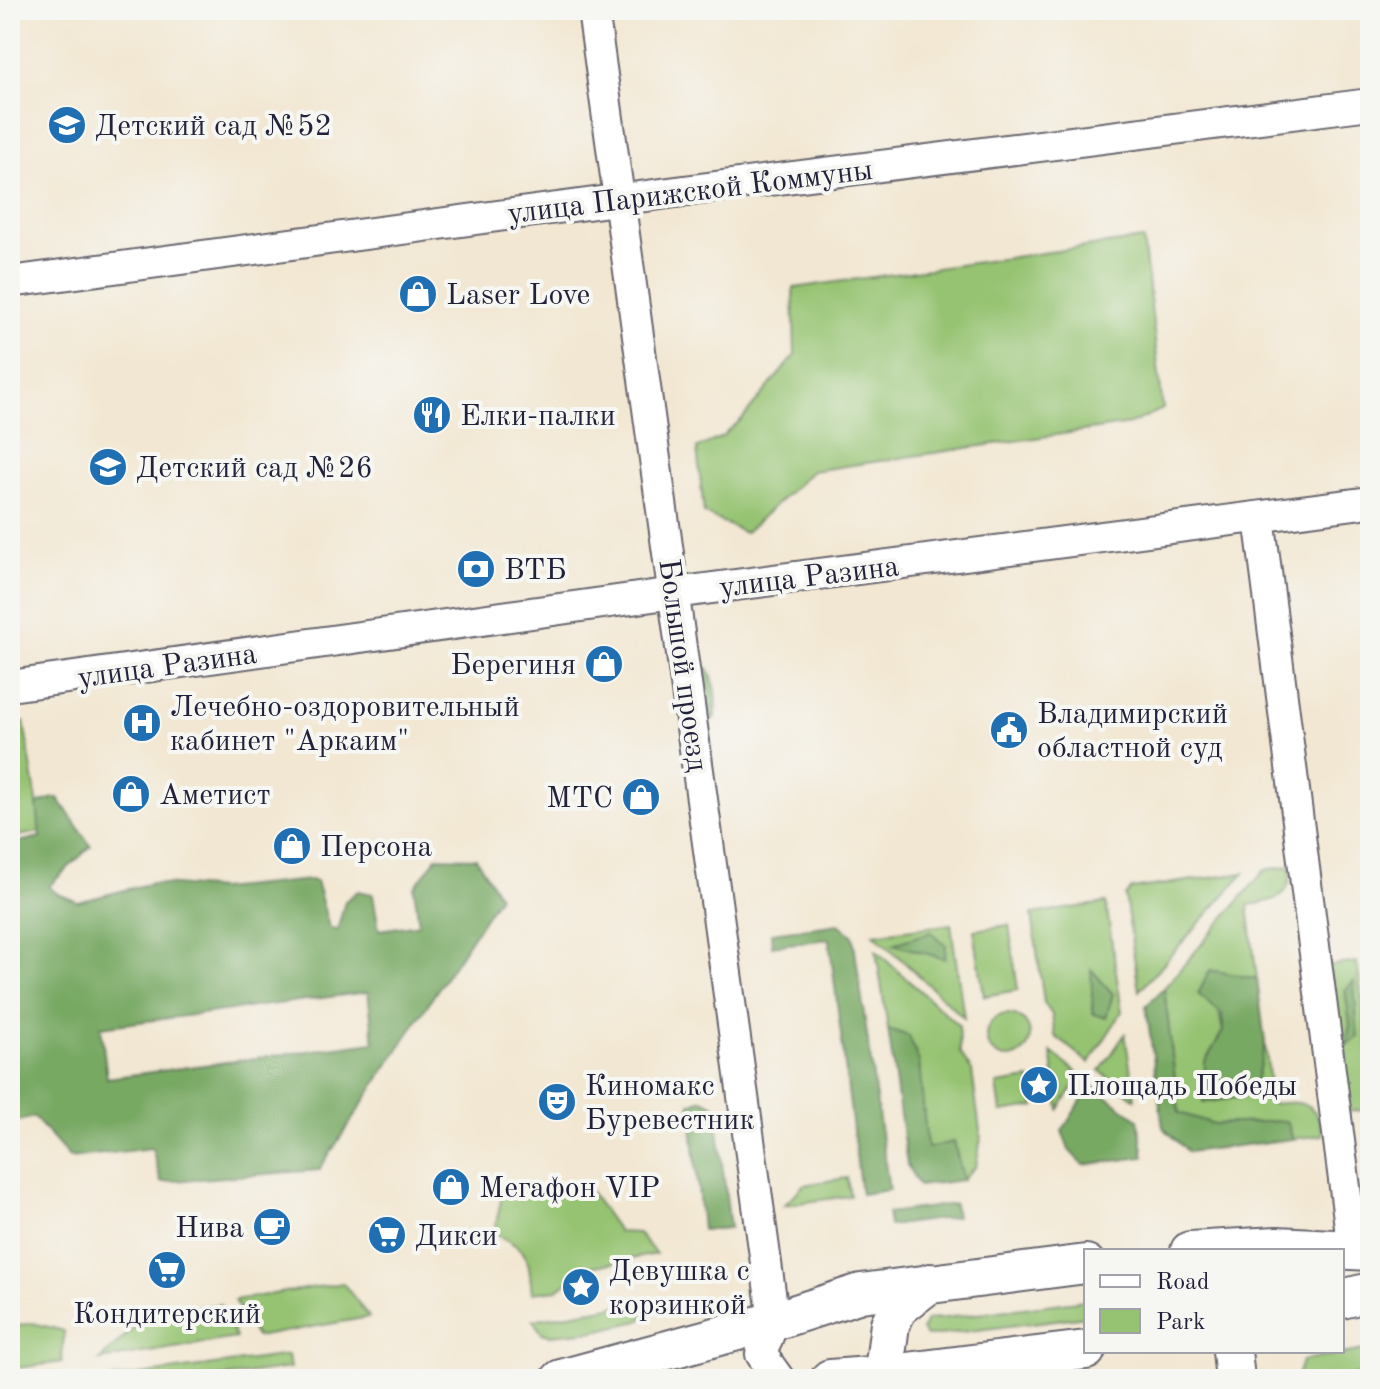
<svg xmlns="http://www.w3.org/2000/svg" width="1380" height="1389" font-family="'Old Standard TT',serif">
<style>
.green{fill:#95c371;stroke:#5c7256;stroke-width:2}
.forest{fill:#78a963;stroke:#4d664f;stroke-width:2;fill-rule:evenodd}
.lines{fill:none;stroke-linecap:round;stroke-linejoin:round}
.minor-casing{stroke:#6b6770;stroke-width:34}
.major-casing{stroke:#6b6770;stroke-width:42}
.minor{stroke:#fff;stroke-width:30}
.major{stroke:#fff;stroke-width:38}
.labels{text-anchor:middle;stroke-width:8;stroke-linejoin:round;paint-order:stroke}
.poi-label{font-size:30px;fill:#22223b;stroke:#f6f6f2;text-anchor:start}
.street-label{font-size:30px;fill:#22223b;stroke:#f6f6f2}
</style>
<rect width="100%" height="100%" fill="#f6f6f2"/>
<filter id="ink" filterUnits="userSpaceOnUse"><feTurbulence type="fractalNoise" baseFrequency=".0125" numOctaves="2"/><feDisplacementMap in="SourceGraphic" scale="16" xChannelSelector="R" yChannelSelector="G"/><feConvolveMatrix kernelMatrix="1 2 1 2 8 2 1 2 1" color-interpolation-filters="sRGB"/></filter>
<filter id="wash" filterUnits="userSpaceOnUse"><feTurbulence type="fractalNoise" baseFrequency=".006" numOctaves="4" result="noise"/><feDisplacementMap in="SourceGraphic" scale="32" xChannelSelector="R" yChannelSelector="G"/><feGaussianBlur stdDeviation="1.8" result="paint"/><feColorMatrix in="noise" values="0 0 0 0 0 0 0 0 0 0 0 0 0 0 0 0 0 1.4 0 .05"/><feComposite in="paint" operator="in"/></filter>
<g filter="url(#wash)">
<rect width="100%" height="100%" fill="#f2e7d2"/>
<path class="green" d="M1143,239l20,170 -33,15 -318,47 -67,62 -41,-20 -7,-65 25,-11 21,-19 52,-63 -2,-67z
M24,722l18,110 -32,5v-113z
M1290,866c4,32 -17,36 -42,39l9,74 -47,-9 13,61 -18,31 48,33 12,-53 7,62c31,-3 46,-3 51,31l-30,4 -7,-18 -72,3 -35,-11 -15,-125 101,-118z
M1244,873l-105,118 -14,-95 7,-7z
M1106,903l16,109 -33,51 -34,-27 -3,-21 -8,-12 -12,-89z
M951,924l13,94 -90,-84z
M1009,925l9,65 -34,6 -10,-66z
M876,951l83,75 1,27 12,18 9,67 -5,28 -13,14 -9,-38 -27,7 -8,-87 -10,-26 -21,-7z
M1357,962l13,98v49l-23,3 -19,-146z
M986 1036a22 22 0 1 1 44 0a22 22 0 1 1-44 0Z
M1125,1034l10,65 -35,-28z
M1051,1052l30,24 -22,33z
M1030,1079l5,28 -34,5 -4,-28z
M847,1178l3,18 -66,9 20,-20z
M504,1185c33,11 49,10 83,2l32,45 19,1 18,21 -70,14 -29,22 -25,3c-4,-36 -2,-44 -38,-59z
M343,1283l26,34 -113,20 -22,-37z
M659,1299l1,8 -21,14 -44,10 -45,4 -8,-2 -9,-13z
M1086,1300v16l-155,20h-5l-4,-6 3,-8 4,-2z
M220,1304l16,34 -136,22 48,-46z
M33,1323l31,8 -2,31 -52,7v-42z
M1370,1349v24l-36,6h-38l6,-18z
M288,1355l2,13 -80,11h-99z"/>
<path class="forest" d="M708,668c7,14 13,38 5,52l-6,-12 -8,-37z
M53,798h5l33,48 -42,40 7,7 22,9 74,-19 67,6 91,-9 6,1 13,46 8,4 8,-30 13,-10 15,3 6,36 40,-6 -5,-36 23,-31 39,1 23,38 -180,274 -158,12 -9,-34 -82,10 -36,-41 -24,6v-68l6,-8 -6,-12v-191l30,-7 -3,-33zM368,992l6,50 -267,36 -6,-51z
M839,924l14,12 36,254 -28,4 -32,-255 -57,7 -1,-13z
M931,932l15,13 -1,14 -52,-15z
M1091,969l22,25 -7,24 -13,-4z
M1210,970l47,9 8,63 -12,53 -50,8 2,-41 18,-31 -1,-17 -24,-20z
M1354,981l4,56 -12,8 4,-21 -5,-34z
M1164,988l15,125 35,11 72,-3 7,18 -105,13 -25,-25 -17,-121z
M888,1029l21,7 10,26 8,86 27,-6 9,38 -44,6 -12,-21z
M1091,1085l47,34 6,38 -61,8 -14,-15 -7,-19z
M702,1099l13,6 15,123 -28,2 -12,-126z
M954,1204l2,13 -67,9 -2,-13z"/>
</g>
<g filter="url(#ink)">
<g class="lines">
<defs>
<path id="minor" d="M593,10l181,1311 -13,33 18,25
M10,282l666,-90 694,-88
M1259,517l94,733
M10,686l664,-93 696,-91"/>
<path id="major" d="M1190,1251l87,-5 93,5
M1342,1299l28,-7
M1232,1351l3,28
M561,1379l213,-58 87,-28 225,-29
M830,1379l53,-4 203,-25
M883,1379l7,-55 8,-16 32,-25"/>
</defs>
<use href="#minor" class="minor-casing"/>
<use href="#major" class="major-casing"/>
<use href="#minor" class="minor"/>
<use href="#major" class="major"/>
</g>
</g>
<defs>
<symbol id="school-disc" viewBox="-11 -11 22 22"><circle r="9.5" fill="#1f6fb2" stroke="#f6f6f2"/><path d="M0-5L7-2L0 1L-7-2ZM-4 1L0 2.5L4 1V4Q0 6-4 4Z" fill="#fff"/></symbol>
<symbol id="shop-disc" viewBox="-11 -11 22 22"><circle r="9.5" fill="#1f6fb2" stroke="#f6f6f2"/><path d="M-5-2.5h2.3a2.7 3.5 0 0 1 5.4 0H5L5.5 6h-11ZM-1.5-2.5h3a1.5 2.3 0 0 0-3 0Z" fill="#fff"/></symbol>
<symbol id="restaurant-disc" viewBox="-11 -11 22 22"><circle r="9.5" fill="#1f6fb2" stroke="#f6f6f2"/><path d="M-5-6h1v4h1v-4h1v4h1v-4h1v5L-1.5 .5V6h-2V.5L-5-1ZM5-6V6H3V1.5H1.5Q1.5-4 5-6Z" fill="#fff"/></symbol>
<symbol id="bank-disc" viewBox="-11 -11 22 22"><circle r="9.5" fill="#1f6fb2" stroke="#f6f6f2"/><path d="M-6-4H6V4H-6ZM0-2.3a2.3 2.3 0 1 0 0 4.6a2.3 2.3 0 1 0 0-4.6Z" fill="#fff"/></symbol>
<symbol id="hospital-disc" viewBox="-11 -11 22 22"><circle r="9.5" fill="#1f6fb2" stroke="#f6f6f2"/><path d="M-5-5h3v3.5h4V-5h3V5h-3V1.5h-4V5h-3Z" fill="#fff"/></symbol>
<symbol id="civic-disc" viewBox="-11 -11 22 22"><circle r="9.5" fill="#1f6fb2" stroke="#f6f6f2"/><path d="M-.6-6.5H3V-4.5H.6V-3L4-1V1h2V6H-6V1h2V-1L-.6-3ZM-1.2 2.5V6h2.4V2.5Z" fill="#fff"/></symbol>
<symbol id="sight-disc" viewBox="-11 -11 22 22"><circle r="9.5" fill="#1f6fb2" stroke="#f6f6f2"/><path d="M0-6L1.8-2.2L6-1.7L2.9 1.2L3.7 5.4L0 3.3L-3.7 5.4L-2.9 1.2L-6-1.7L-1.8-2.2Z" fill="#fff"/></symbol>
<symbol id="theatre-disc" viewBox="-11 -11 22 22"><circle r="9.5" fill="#1f6fb2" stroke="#f6f6f2"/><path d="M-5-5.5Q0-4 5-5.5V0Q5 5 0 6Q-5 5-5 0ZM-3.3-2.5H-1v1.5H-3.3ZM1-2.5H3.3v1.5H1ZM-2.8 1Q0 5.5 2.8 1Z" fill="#fff"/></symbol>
<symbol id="cafe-disc" viewBox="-11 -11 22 22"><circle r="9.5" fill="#1f6fb2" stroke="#f6f6f2"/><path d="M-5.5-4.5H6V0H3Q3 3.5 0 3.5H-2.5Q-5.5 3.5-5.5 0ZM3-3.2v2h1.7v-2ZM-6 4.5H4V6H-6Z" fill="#fff"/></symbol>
<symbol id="supermarket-disc" viewBox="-11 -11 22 22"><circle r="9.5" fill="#1f6fb2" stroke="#f6f6f2"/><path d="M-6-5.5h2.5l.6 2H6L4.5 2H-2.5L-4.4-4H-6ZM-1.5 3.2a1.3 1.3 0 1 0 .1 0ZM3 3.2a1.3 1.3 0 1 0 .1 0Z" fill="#fff"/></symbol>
</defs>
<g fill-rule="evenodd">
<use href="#school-disc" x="45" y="103" width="44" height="44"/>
<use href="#shop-disc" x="396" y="272" width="44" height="44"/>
<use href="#restaurant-disc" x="410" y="393" width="44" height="44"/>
<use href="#school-disc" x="86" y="445" width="44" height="44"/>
<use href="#bank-disc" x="454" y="547" width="44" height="44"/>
<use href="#shop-disc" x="582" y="642" width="44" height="44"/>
<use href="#hospital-disc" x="120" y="701" width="44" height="44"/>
<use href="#civic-disc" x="987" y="708" width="44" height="44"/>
<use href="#shop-disc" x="109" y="772" width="44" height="44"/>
<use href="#shop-disc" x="619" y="775" width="44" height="44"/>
<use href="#shop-disc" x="270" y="824" width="44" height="44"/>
<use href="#sight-disc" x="1017" y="1063" width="44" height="44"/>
<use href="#theatre-disc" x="535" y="1080" width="44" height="44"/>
<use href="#shop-disc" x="429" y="1165" width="44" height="44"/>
<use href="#cafe-disc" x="250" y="1205" width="44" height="44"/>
<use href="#supermarket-disc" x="365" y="1213" width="44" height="44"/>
<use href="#supermarket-disc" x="145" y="1248" width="44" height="44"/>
<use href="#sight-disc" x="559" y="1265" width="44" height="44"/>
</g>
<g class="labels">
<g class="poi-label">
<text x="95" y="135">Детский сад №52</text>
<text x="446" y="304">Laser Love</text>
<text x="460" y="425">Елки-палки</text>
<text x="136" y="477">Детский сад №26</text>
<text x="504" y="579">ВТБ</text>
<text x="576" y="674" text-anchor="end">Берегиня</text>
<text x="170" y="716">Лечебно-оздоровительный<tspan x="170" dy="34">кабинет "Аркаим"</tspan></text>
<text x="1037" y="723">Владимирский<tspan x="1037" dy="34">областной суд</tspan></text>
<text x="159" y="804">Аметист</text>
<text x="613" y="807" text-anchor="end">МТС</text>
<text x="320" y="856">Персона</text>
<text x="585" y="1095">Киномакс<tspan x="585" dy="34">Буревестник</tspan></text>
<text x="1067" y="1095">Площадь Победы</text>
<text x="479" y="1197">Мегафон VIP</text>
<text x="244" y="1237" text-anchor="end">Нива</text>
<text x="415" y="1245">Дикси</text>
<text x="609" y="1280">Девушка с<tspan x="609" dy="34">корзинкой</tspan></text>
<text x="167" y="1323" text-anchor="middle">Кондитерский</text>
</g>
<g class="street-label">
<text transform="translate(690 191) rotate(-7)" y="10">улица Парижской Коммуны</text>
<text transform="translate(809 576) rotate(-7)" y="10">улица Разина</text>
<text transform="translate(167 665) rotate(-8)" y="10">улица Разина</text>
<text transform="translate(684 665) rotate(82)" y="10">Большой проезд</text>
</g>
</g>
<rect width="1380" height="1389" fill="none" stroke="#f6f6f2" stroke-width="40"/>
<rect x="1084" y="1249" width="260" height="104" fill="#f6f6f2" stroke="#a1a1a9" stroke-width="2"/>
<rect x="1100" y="1275" width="40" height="12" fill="#ffffff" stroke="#a1a1a9" stroke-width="2"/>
<text x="1156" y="1289" font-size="24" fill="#22223b">Road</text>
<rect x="1100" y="1309" width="40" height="24" fill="#95c371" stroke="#a1a1a9" stroke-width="2"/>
<text x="1156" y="1329" font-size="24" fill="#22223b">Park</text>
</svg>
